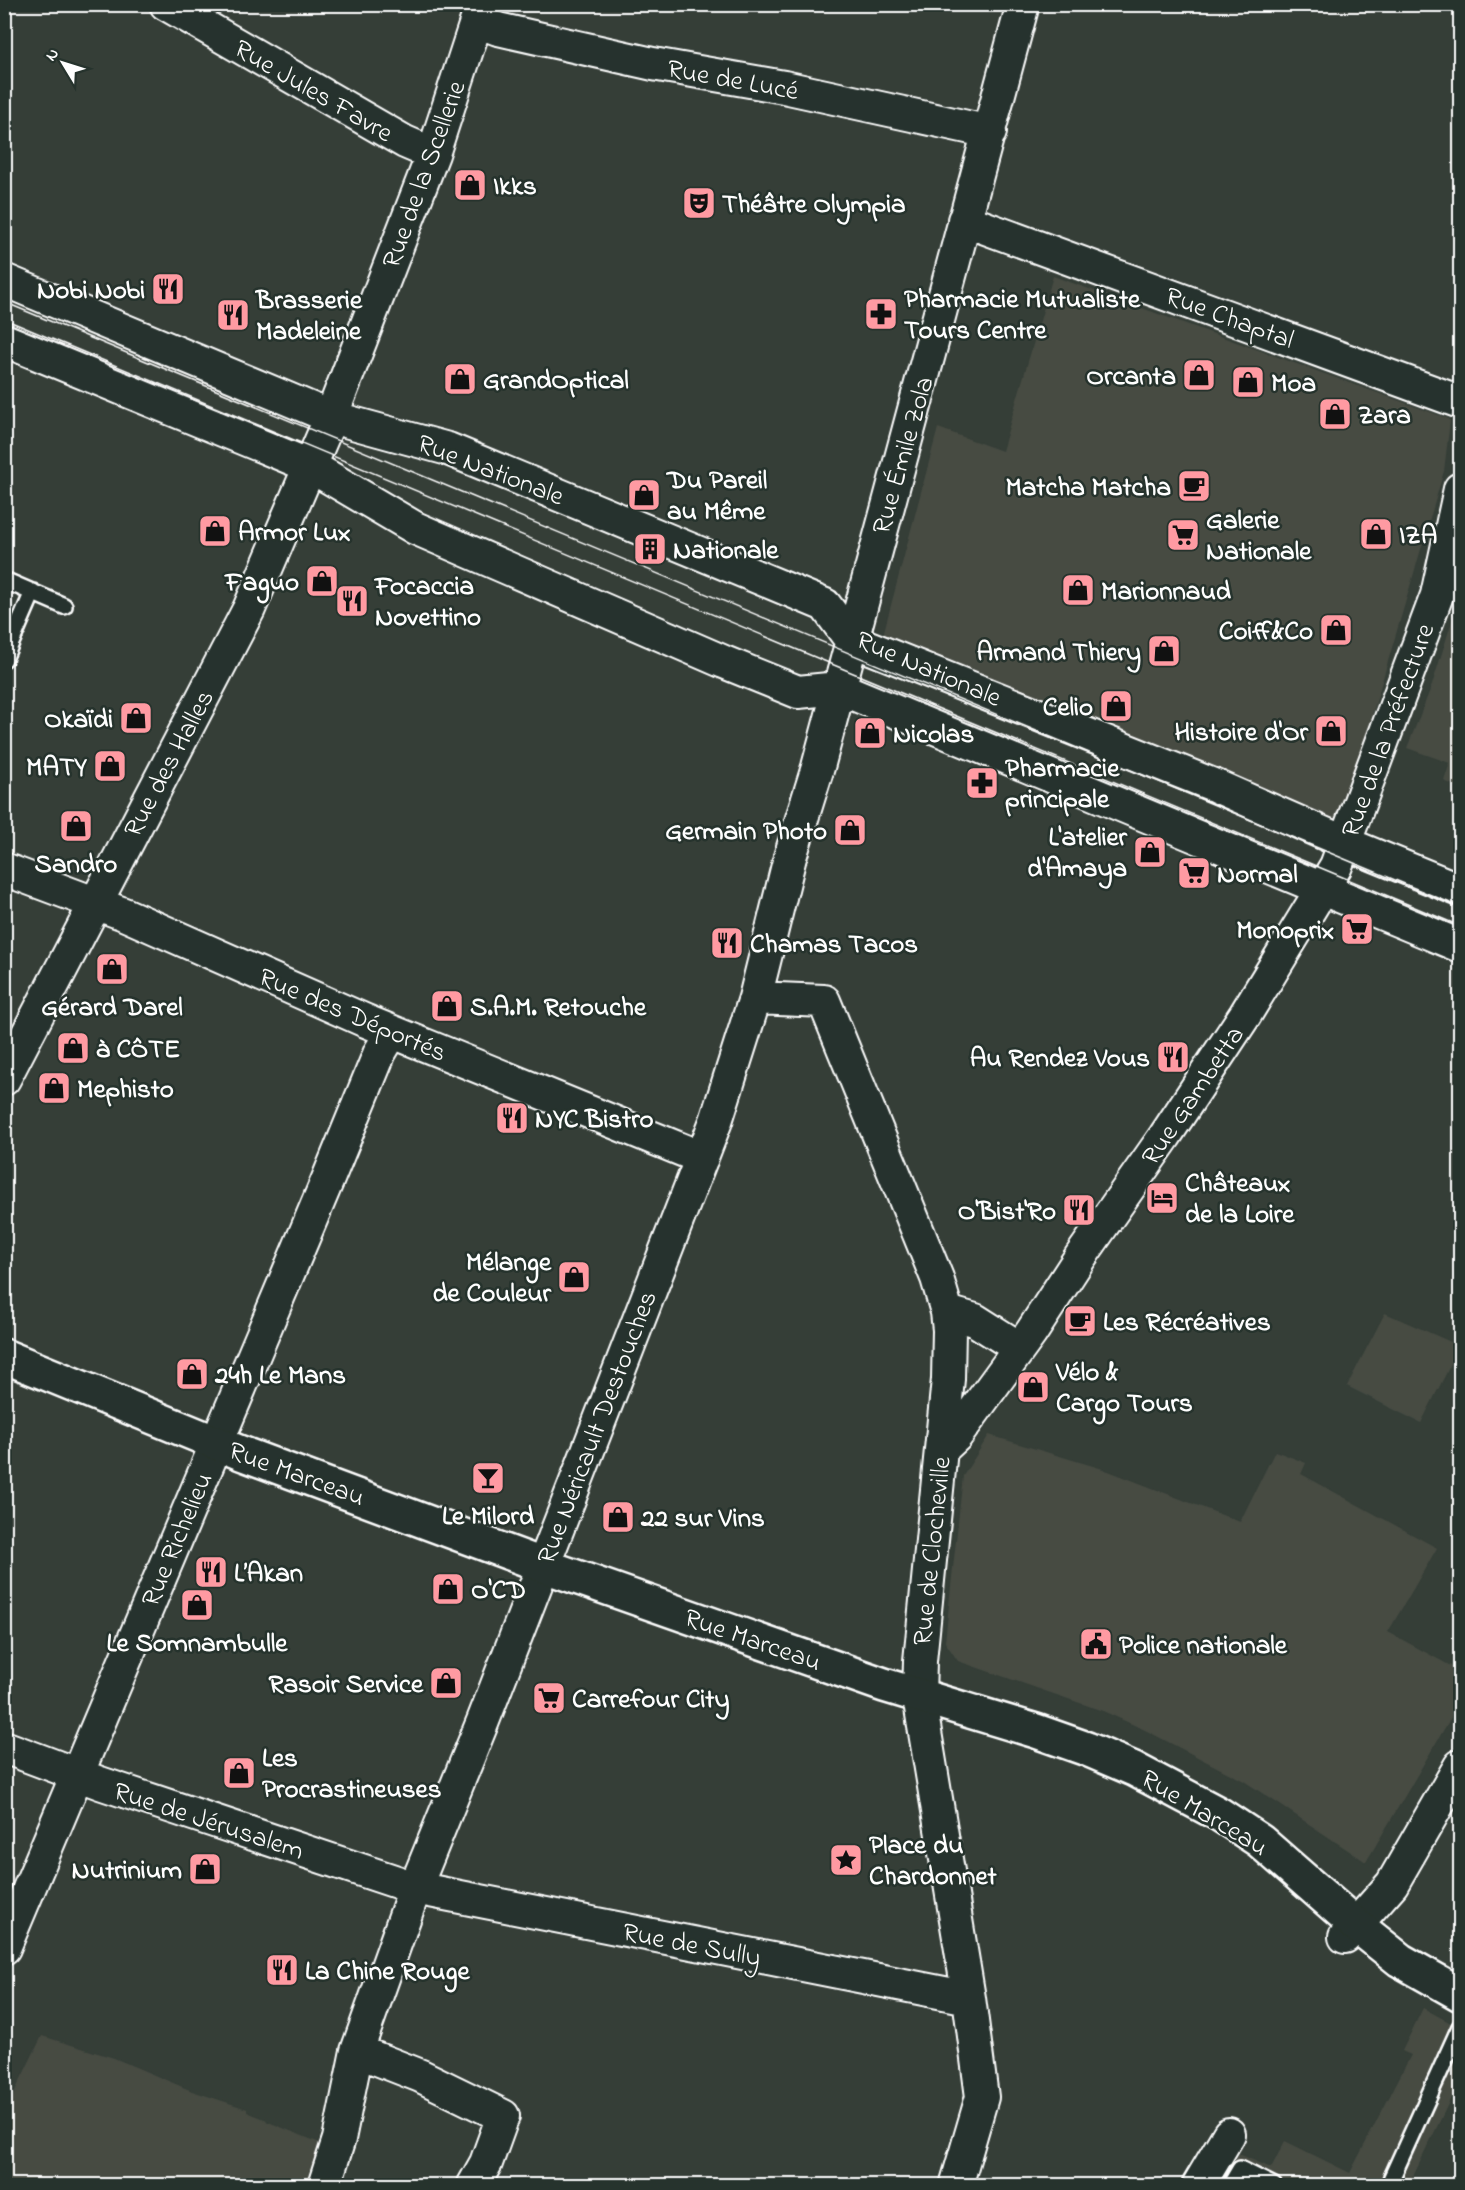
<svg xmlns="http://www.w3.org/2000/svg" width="1465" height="2190" font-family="'Indie Flower',sans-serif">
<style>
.built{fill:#474b43}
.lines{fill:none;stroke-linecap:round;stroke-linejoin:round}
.lane-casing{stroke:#fff;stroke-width:20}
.street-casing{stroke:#fff;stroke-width:36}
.secondary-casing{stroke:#fff;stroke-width:38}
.lane{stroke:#26332d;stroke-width:15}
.street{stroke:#26332d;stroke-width:32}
.secondary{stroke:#26332d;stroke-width:33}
.tram{stroke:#fff;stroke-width:1.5}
.labels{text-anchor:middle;stroke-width:5;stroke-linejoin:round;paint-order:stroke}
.street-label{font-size:27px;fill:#fff;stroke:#26332d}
.poi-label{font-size:27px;font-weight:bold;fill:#fff;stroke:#26332d;text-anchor:start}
</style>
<rect width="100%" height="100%" fill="#353e37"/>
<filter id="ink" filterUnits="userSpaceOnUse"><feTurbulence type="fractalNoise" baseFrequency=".0167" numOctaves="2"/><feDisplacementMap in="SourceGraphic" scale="12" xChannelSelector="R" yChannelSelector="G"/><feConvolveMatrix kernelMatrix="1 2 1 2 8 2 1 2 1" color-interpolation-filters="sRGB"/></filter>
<g filter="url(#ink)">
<path class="built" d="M1053,276l394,142 3,3 -6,50 -88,299 -22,53 -452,-184 56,-211 64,23z
M1460,595v193l-16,-7 6,-18 -43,-15 25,-63z
M1385,1313l75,33 -39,77 -74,-37z
M989,1435l114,34 137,53 35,-71 31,12 -5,11 136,74 -49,84 72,39v31l-94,160 -122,-81 -99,-51 -42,-19 -145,-50 -13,-19 18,-166z
M1423,2008l37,20v51l-51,106 -192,1 22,-32 32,14 14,-27 65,32 61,-118 -9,-4z
M42,2036l72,22 78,33 55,18v3l20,8 -1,1 61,25 -17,39h-305l-1,-66 12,-30z"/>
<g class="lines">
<defs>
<path id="lane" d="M4,580l60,26
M4,659l29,-67
M1230,2186l10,-17 34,17
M1388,2186l72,-159"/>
<path id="street" d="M166,4l239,138 28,12
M477,21l21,8 155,35 131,23 206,45
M964,220l496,182
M4,280l327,137 117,32 377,156 26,35 365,146 141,62 103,42
M4,340l306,126 105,62 309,134 74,30 41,-4 621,258
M4,869l120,45 242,107 336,137
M755,998l69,3 113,277 10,34 2,18 -1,49 -28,282 -1,35 50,302 13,99 -26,89
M4,1079l245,-470 82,-192 102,-263 49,-150
M947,1312l28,8 44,28
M941,1450l15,-14 75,-103 50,-77 84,-120 80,-121 91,-149 101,-271 23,-106
M4,1747l96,36 315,105 554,110
M1345,1937l47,-53 68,-118
M4,1948l324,-769 52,-127 12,-20
M357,2051l64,25 82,40 -17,47 -13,23
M324,2186l15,-47 18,-88 58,-163 68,-167 233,-600 39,-123 35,-141 28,-90 205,-763
M1198,2186l31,-52"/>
<path id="secondary" d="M4,1356l237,97 301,112 342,120 152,46 51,18 47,20 85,45 41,27 95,83 45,36 60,34"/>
</defs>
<use href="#lane" class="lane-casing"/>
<use href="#street" class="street-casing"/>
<use href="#secondary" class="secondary-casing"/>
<use href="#lane" class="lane"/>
<use href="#street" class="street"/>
<use href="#secondary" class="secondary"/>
<path class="tram" d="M4,302l1456,605
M4,319l1456,607"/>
</g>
</g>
<defs>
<symbol id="shop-square" viewBox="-11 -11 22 22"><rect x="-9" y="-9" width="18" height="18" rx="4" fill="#ff9aa2" stroke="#26332d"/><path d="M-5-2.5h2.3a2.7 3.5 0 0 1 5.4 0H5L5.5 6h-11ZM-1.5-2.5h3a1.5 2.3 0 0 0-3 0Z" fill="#111"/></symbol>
<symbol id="theatre-square" viewBox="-11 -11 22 22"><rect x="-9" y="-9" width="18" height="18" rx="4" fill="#ff9aa2" stroke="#26332d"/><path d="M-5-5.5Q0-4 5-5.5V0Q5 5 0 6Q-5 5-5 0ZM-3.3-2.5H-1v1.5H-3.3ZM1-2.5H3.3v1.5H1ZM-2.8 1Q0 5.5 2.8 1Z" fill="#111"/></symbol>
<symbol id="restaurant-square" viewBox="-11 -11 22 22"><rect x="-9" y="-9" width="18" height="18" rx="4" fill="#ff9aa2" stroke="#26332d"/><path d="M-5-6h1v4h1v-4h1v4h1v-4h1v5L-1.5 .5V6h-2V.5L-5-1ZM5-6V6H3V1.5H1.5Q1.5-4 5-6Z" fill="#111"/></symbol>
<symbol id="pharmacy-square" viewBox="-11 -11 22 22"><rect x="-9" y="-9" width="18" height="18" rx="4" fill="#ff9aa2" stroke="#26332d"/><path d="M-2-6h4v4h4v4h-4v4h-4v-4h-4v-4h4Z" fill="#111"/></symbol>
<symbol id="cafe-square" viewBox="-11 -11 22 22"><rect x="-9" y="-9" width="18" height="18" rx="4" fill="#ff9aa2" stroke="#26332d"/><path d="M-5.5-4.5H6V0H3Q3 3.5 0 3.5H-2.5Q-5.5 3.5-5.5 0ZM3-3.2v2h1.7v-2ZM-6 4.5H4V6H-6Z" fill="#111"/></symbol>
<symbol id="supermarket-square" viewBox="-11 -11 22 22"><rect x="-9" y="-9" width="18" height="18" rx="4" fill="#ff9aa2" stroke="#26332d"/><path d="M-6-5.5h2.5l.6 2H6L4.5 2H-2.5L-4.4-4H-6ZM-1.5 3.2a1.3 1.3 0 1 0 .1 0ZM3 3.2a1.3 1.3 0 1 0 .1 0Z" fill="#111"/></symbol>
<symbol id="building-square" viewBox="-11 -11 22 22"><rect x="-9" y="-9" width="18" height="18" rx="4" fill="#ff9aa2" stroke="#26332d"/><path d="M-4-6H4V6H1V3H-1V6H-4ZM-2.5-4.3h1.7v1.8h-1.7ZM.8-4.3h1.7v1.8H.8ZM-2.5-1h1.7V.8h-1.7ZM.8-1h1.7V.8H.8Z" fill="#111"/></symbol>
<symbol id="hotel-square" viewBox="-11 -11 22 22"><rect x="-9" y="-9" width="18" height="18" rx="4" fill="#ff9aa2" stroke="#26332d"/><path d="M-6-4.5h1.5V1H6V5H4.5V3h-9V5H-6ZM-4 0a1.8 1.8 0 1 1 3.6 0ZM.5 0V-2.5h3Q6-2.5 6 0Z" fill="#111"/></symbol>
<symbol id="bar-square" viewBox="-11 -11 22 22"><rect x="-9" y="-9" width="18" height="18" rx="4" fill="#ff9aa2" stroke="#26332d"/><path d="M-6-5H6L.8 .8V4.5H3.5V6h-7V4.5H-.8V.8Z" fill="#111"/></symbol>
<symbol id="civic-square" viewBox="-11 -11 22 22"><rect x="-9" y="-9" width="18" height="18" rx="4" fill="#ff9aa2" stroke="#26332d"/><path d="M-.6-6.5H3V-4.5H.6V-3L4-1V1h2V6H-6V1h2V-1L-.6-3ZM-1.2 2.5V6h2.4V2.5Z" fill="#111"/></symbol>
<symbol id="sight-square" viewBox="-11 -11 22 22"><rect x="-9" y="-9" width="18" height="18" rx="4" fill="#ff9aa2" stroke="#26332d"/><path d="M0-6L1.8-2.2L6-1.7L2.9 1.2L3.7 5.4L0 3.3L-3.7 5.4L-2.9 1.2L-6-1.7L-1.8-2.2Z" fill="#111"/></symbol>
</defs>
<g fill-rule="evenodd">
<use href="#shop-square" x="451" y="166" width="38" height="38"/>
<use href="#theatre-square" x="680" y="184" width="38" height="38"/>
<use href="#restaurant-square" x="149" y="270" width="38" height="38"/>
<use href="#pharmacy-square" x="862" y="295" width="38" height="38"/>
<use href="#restaurant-square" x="214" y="296" width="38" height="38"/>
<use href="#shop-square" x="1180" y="356" width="38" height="38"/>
<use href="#shop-square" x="441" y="360" width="38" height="38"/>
<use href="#shop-square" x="1229" y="363" width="38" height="38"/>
<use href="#shop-square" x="1316" y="395" width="38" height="38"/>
<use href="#cafe-square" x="1175" y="467" width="38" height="38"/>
<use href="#shop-square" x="625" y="476" width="38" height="38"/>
<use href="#shop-square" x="196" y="512" width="38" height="38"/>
<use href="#shop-square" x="1357" y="515" width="38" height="38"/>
<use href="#supermarket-square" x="1164" y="516" width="38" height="38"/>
<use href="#building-square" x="631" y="530" width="38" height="38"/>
<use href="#shop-square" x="303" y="562" width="38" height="38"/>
<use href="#shop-square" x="1059" y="571" width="38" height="38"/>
<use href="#restaurant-square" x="333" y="582" width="38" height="38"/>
<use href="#shop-square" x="1317" y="611" width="38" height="38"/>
<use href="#shop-square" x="1145" y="632" width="38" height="38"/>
<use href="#shop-square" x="1097" y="687" width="38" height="38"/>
<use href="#shop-square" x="117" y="699" width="38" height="38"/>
<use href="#shop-square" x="1312" y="712" width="38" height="38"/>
<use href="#shop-square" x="851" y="714" width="38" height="38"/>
<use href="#shop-square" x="91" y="747" width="38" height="38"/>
<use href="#pharmacy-square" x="963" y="764" width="38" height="38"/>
<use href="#shop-square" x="57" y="807" width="38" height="38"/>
<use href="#shop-square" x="831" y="811" width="38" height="38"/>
<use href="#shop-square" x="1131" y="833" width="38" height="38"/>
<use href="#supermarket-square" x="1175" y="854" width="38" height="38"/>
<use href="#supermarket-square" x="1338" y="910" width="38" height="38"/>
<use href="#restaurant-square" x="708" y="924" width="38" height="38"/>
<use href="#shop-square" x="93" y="950" width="38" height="38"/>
<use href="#shop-square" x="428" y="987" width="38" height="38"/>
<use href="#shop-square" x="54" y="1029" width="38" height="38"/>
<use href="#restaurant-square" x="1154" y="1038" width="38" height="38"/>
<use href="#shop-square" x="35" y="1069" width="38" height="38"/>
<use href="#restaurant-square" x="493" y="1099" width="38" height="38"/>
<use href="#hotel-square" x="1143" y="1179" width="38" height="38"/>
<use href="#restaurant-square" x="1060" y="1191" width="38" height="38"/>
<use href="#shop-square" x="555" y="1258" width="38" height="38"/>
<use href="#cafe-square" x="1061" y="1302" width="38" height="38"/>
<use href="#shop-square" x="173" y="1355" width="38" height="38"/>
<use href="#shop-square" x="1014" y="1368" width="38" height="38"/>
<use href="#bar-square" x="469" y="1459" width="38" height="38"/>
<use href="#shop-square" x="599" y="1498" width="38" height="38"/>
<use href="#restaurant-square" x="192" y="1553" width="38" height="38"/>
<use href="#shop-square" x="429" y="1570" width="38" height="38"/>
<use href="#shop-square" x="178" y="1586" width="38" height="38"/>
<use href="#civic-square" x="1077" y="1625" width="38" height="38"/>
<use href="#shop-square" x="427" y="1664" width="38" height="38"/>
<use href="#supermarket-square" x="530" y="1679" width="38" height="38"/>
<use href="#shop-square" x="220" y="1754" width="38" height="38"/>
<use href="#sight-square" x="827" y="1841" width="38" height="38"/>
<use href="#shop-square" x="186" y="1850" width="38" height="38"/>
<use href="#restaurant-square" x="263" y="1951" width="38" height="38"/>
</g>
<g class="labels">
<g class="street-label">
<text transform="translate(733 79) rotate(10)" y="9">Rue de Lucé</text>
<text transform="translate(314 90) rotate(30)" y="9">Rue Jules Favre</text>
<text transform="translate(423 174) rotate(-70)" y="9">Rue de la Scellerie</text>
<text transform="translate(1230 317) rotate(20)" y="9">Rue Chaptal</text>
<text transform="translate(902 455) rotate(-74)" y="9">Rue Émile Zola</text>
<text transform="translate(491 469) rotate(21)" y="9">Rue Nationale</text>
<text transform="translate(929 668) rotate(23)" y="9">Rue Nationale</text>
<text transform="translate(1387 730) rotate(-70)" y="9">Rue de la Préfecture</text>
<text transform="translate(168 763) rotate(-62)" y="9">Rue des Halles</text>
<text transform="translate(353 1014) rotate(23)" y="9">Rue des Déportés</text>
<text transform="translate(1192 1095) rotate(-56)" y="9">Rue Gambetta</text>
<text transform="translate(596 1427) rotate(-69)" y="9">Rue Néricault Destouches</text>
<text transform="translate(297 1473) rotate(20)" y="9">Rue Marceau</text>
<text transform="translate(176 1539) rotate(-67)" y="9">Rue Richelieu</text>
<text transform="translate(931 1551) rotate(-84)" y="9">Rue de Clocheville</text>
<text transform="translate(753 1639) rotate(19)" y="9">Rue Marceau</text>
<text transform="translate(1205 1812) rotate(31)" y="9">Rue Marceau</text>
<text transform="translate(209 1820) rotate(18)" y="9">Rue de Jérusalem</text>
<text transform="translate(692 1944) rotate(11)" y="9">Rue de Sully</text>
</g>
<g class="poi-label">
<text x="493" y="194">Ikks</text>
<text x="722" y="212">Théâtre Olympia</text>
<text x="145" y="298" text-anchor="end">Nobi Nobi</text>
<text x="904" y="307">Pharmacie Mutualiste<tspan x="904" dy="31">Tours Centre</tspan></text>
<text x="256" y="308">Brasserie<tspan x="256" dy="31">Madeleine</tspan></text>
<text x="1176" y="384" text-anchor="end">Orcanta</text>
<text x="483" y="388">GrandOptical</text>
<text x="1271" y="391">Moa</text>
<text x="1358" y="423">Zara</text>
<text x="667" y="488">Du Pareil<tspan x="667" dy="31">au Même</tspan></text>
<text x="1171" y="495" text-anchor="end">Matcha Matcha</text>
<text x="1206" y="528">Galerie<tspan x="1206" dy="31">Nationale</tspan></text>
<text x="238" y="540">Armor Lux</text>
<text x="1399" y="543">IZA</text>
<text x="673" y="558">Nationale</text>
<text x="299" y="590" text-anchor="end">Faguo</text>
<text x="375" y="594">Focaccia<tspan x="375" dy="31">Novettino</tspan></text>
<text x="1101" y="599">Marionnaud</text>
<text x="1313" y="639" text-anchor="end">Coiff&amp;Co</text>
<text x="1141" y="660" text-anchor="end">Armand Thiery</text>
<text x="1093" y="715" text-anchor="end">Celio</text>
<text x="113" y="727" text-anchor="end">Okaïdi</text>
<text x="1308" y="740" text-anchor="end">Histoire d'Or</text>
<text x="893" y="742">Nicolas</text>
<text x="87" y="775" text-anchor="end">MATY</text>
<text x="1005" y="776">Pharmacie<tspan x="1005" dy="31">principale</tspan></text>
<text x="827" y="839" text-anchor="end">Germain Photo</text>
<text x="1127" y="845" text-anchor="end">L'atelier<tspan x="1127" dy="31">d'Amaya</tspan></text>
<text x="76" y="872" text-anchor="middle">Sandro</text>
<text x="1217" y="882">Normal</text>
<text x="1334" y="938" text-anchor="end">Monoprix</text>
<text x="750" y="952">Chamas Tacos</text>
<text x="112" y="1015" text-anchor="middle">Gérard Darel</text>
<text x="470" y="1015">S.A.M. Retouche</text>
<text x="96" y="1057">à CÔTE</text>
<text x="1150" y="1066" text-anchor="end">Au Rendez Vous</text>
<text x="77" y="1097">Mephisto</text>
<text x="535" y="1127">NYC Bistro</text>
<text x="1185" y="1191">Châteaux<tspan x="1185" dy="31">de la Loire</tspan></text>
<text x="1056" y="1219" text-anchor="end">O'Bist'Ro</text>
<text x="551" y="1270" text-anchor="end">Mélange<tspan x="551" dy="31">de Couleur</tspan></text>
<text x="1103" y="1330">Les Récréatives</text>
<text x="1056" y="1380">Vélo &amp;<tspan x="1056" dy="31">Cargo Tours</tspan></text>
<text x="215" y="1383">24h Le Mans</text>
<text x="488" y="1524" text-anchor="middle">Le Milord</text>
<text x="641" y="1526">22 sur Vins</text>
<text x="234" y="1581">L’Akan</text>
<text x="471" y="1598">O'CD</text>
<text x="197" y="1651" text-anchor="middle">Le Somnambulle</text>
<text x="1119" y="1653">Police nationale</text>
<text x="423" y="1692" text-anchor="end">Rasoir Service</text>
<text x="572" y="1707">Carrefour City</text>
<text x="262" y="1766">Les<tspan x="262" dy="31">Procrastineuses</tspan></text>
<text x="869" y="1853">Place du<tspan x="869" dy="31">Chardonnet</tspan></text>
<text x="182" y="1878" text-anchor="end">Nutrinium</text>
<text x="305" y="1979">La Chine Rouge</text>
</g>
</g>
<rect width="1465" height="2190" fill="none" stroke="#26332d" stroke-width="24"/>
<rect x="12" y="12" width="1441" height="2166" fill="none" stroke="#fff" stroke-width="2" filter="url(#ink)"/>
<g transform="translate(63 63) rotate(308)" stroke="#26332d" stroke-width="4.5" paint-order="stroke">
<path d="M0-4.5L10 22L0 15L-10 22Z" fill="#ffffff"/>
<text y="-9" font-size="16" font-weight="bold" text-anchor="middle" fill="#ffffff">N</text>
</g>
</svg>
